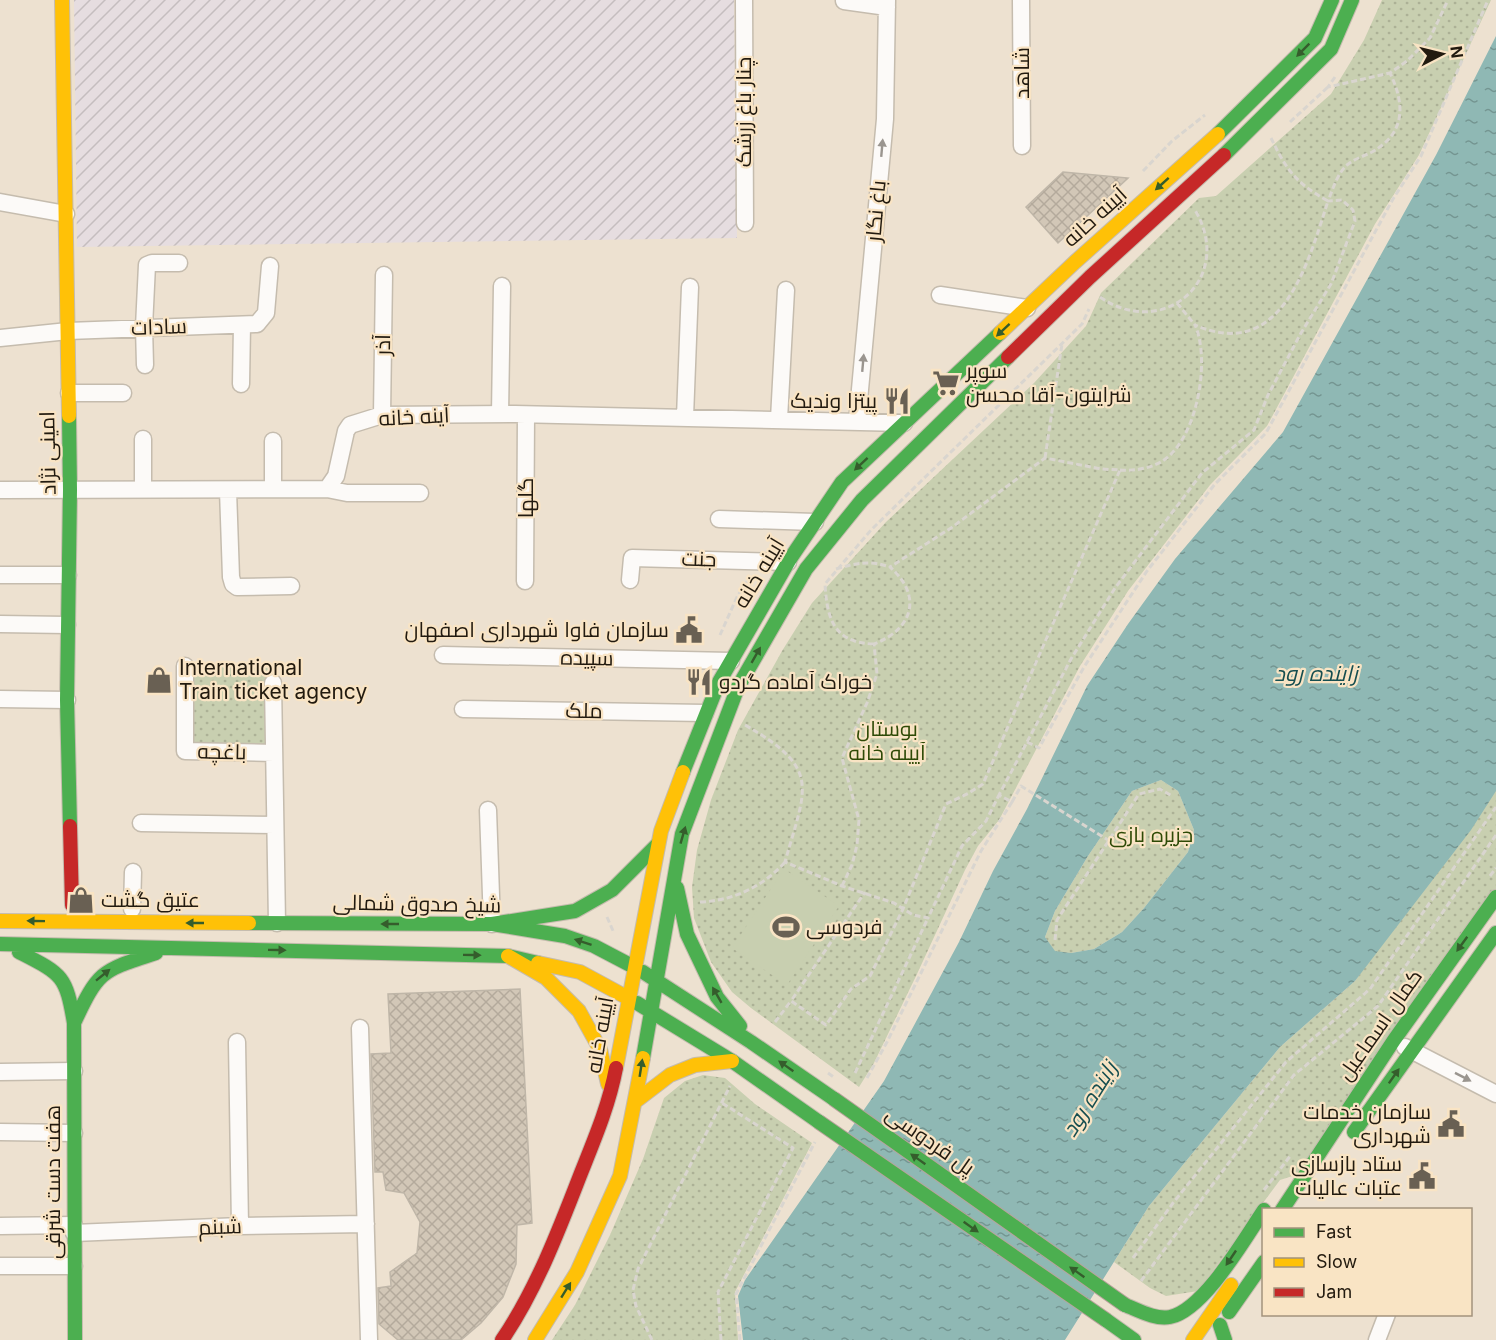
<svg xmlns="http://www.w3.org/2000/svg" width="1496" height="1340" font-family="Inter,Cairo,sans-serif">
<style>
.industrial{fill:url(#industrial-furrows)}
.green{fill:url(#green-dots)}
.pitch{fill:#c8cfb0}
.water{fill:url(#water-ripples);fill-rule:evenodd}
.building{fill:url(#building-cross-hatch);stroke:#bfb6a8;stroke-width:1.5}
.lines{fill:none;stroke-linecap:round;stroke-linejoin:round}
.street-casing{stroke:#c5bcae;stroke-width:19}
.fast-casing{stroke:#c5bcae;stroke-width:16}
.slow-casing{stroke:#c5bcae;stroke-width:16}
.jam-casing{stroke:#c5bcae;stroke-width:16}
.path{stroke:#d9d5cf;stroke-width:3;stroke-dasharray:6 3;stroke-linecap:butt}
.street{stroke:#fcfaf8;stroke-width:16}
.fast{stroke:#4caf50;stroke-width:14}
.slow{stroke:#ffc107;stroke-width:14}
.jam{stroke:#c62828;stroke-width:14}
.fast-bridge-casing{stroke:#baa39c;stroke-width:16;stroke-linecap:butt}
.path-bridge{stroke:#d9d5cf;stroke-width:3;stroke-dasharray:6 3;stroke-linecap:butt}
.fast-bridge{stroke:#4caf50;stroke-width:14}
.oneway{fill:#355d2c}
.oneway2{fill:#9a958f}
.labels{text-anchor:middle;stroke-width:4.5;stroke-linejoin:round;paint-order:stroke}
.street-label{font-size:21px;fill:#221a0f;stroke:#f9e4c4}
.poi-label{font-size:21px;fill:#221a0f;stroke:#f9e4c4;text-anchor:start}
.park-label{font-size:21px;fill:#2e4a06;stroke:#f9e4c4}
.water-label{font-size:22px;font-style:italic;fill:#154e50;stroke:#f9e4c4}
</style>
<defs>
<pattern id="industrial-furrows" width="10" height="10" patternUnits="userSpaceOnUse" patternTransform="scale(1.5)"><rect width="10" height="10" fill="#e6dde0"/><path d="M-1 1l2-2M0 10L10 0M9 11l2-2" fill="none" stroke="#c5bdbf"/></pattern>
<pattern id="green-dots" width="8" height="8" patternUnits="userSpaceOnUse" patternTransform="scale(1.5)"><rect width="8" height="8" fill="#c8cfb0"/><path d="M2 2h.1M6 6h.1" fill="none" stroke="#acb196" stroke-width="1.8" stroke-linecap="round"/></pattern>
<pattern id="water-ripples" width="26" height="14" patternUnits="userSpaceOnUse" patternTransform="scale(1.5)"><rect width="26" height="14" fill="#8fb8b4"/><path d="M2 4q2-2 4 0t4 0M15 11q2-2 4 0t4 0" fill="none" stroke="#749591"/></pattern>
<pattern id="building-cross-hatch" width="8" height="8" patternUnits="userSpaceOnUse" patternTransform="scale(1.5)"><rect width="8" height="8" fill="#d2c7b7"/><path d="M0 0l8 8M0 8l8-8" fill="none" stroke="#b4aa9c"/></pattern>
</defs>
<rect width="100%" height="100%" fill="#ede1d0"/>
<path class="industrial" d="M74,0h660l3,238 -660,9z"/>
<path class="green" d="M1382,0h109l-72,155 -44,69 -108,202 -57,59 -82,106 -48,75 -81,154 -21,26 -13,24 -48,104 -43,89 -15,24 -108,-79 -19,-16 -21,-30 -17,-44 -2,-31 5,-37 14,-50 27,-70 44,-79 30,-48 74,-81 148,-139 52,-57 15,-33 98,-95 17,-2 115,-102 33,-54z
M191,667l78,1 1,81 -79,-1z
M1496,779v111l-194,283 -22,7 -82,111 -32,5 -16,-8 -36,-26 35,-56 131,-159 75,-66z
M1161,780l17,11 16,39 -6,22 -44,56 -22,24 -28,17 -23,4 -16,-1 -10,-15 10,-26 33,-55 44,-65z
M703,1075l22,3 30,26 57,39 -77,149 3,48h-186l23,-35 35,-70 33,-76 21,-61 21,-17z"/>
<path class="pitch" d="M784,869l55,37 -52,79 -55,-37z"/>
<path class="water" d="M1496,36v755l-25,39 -116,151 -75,66 -131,159 -84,134h-322l-5,-44 7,-16 139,-199 75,-139 34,-71 34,-62 60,-123 41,-62 47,-65 108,-127 153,-277zM1161,780l17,11 16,39 -6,22 -44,56 -22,24 -28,17 -23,4 -16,-2 -10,-14 10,-26 33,-55 44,-65z"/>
<path class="building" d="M1063,172l65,6 -70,65 -32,-36z
M520,989l12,234 -15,2 -1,39 -13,33 -22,26 -20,17h-63l-19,-16 -1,-36 13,-2 -1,-14 27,-19 3,-31 -16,-29 -18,-3 -3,-18h-8l-4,-118 20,-1 -3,-59z"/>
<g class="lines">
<defs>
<path id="street" d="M744,0l1,223
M1021,0l1,146
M844,1l43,6
M0,202l66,12
M940,295l87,13
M0,338l68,-7 189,-7 9,-11 4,-47
M145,365l-1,-38 3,-62 5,-2h27
M241,384l1,-59
M69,393h54
M500,414l2,-128
M382,415l2,-140
M685,417l5,-130
M779,419l7,-129
M857,422l28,-303 2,-119
M143,439v51
M273,489v-48
M327,489l20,4h73
M0,490l327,-1 9,-13 10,-45 4,-6 32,-10 133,-1 389,9
M228,490l3,87 2,7 4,3 54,-1
M719,519l96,3
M0,575h68
M630,580l2,-22 156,4
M525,581l1,-166
M0,624l67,1
M443,655l288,6
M185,666v85l89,2
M273,683l4,240
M0,699l67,1
M463,709l242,4
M488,810l4,114
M141,823l134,2
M132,909l1,-37
M360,1028l9,312
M237,1042l3,184
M1405,1047l91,47
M0,1072l74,-1
M0,1132l74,1
M0,1226l74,-1
M74,1233l166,-7 126,-2
M0,1266h74
M1377,1340l10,-26"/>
<path id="fast" d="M1218,134l97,-96 17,-38
M1224,155l107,-106 21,-49
M69,416l1,74 -3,210 3,126
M683,772l36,-90 71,-123 52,-77 158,-149
M677,888l10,46 30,63 23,29
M249,923l243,1 73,12 29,10 42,22
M492,924l83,-13 37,-21 46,-46
M0,944l508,12 30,7
M19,952c43,22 47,23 55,71l1,317
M643,972l108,70 83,57
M637,1003l95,58 87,61
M74,1023c25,-53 27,-52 82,-70
M643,1058l39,-224 56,-147 68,-118 56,-69 146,-143
M1354,1132l142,-199
M1282,1210l112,-170 102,-143
M1125,1305c13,5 30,15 45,12 34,-7 75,-79 94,-107
M1229,1312l35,-50
M1106,1320l28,20
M1220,1325l5,15"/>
<path id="slow" d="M62,0l7,416
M1000,333l75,-71 143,-128
M0,921l249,2
M508,956l38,22 33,33 21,38 8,35
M538,963l42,9 48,26
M616,1068l45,-237 22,-59
M636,1101l34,-26 25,-10 37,-4
M535,1340l42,-68 43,-96 23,-118
M1193,1340l38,-55"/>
<path id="jam" d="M1008,357l82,-80 134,-122
M70,826l2,79
M502,1340c34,-50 57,-110 79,-167 14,-35 28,-68 35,-105"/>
</defs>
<use href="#street" class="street-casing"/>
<use href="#fast" class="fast-casing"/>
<use href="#slow" class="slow-casing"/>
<use href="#jam" class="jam-casing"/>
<path class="path" d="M1335,77l-7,10 62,-14
M1290,122l38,-35
M1143,171l29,-30 33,-26
M1100,297c63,44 136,-18 95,-87
M1177,303l18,22
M1045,458l17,-114
M1120,470c13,1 28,-1 41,-8 36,-21 50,-101 34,-137 87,38 113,-62 133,-124 -32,-18 -41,-30 -57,-63
M836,569c20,-6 34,-9 54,-2
M720,635l17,-38 13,-20
M874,644c-40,-1 -47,-25 -49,-60l46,-54 211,-206 7,-15
M745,725c77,44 61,62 40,137l57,24 52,17 19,12 15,3 34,-72 24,-25 13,-26
M1027,742l12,6 45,-81 63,-96 68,-87 51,-51 127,-234 28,-43 67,-156
M1012,802l9,-16 87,54
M1490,876l6,-8
M842,886l10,-21 5,-20 2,-25 -17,-62 25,-55 10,-29 -3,-30c39,-15 49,-48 16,-77l61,-39 94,-70 56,11 19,1 -137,314 -14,9 -23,11 -43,105 -33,67 -19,13 -25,36 -35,-24 74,-109
M700,902c33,-1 64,-16 85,-40
M607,917l7,16
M1055,940l2,-20 82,-126 21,-5 12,7
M775,1022l16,-21
M855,1073l73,-155
M867,1078l20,-36 94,-191 31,-49 -13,-7 72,-136 44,-71 87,-115 52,-43 14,-35 33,-62 30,-49 24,-63 -2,-11 -11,-10 -14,1c5,-12 9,-27 19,-36 7,-6 17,-9 25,-13 34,-19 33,-48 18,-79l17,-12 23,-23 18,-38
M1264,1190l27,-35
M1133,1258l40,-55 113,-141 84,-73 126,-182
M1141,1281l153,-206 84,-69 118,-171
M652,1340l-16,-34 -3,-16 5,-21 92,-183
M721,1340l-3,-48 75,-144 -71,-45
M740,1340l-4,-46 79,-152"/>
<use href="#street" class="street"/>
<use href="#fast" class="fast"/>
<use href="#slow" class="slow"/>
<use href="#jam" class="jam"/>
<defs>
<path id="fast-bridge" d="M834,1099l291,206
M819,1122l287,198"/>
</defs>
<use href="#fast-bridge" class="fast-bridge-casing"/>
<path class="path-bridge" d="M828,1073l7,5"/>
<use href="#fast-bridge" class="fast-bridge"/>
</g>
<defs><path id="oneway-solid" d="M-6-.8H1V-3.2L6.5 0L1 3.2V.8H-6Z" transform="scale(1.5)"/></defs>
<g class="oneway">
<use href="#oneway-solid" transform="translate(1303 50) rotate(135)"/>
<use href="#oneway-solid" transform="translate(1162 184) rotate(138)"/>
<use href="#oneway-solid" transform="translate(1003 330) rotate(137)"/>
<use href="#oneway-solid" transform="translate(861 464) rotate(137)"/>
<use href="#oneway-solid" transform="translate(756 655) rotate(-60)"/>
<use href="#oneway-solid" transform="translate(683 835) rotate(-74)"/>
<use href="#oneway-solid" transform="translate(36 921) rotate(-179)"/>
<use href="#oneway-solid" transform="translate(195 923) rotate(-180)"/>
<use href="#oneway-solid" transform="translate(390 924) rotate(-180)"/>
<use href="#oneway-solid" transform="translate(583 942) rotate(-162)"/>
<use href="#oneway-solid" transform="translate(1462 944) rotate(126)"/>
<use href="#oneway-solid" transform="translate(277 950) rotate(1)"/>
<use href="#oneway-solid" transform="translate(472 955) rotate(1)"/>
<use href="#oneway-solid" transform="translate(103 975) rotate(-39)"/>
<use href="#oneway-solid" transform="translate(717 995) rotate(-120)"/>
<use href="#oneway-solid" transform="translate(786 1066) rotate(-145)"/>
<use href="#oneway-solid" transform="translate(641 1068) rotate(-81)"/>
<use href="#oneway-solid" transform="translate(1394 1076) rotate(-55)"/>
<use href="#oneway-solid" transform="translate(918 1159) rotate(-145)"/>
<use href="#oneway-solid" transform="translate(971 1227) rotate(35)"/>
<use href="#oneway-solid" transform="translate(1231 1258) rotate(124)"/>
<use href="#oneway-solid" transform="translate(1077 1272) rotate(-145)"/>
<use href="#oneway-solid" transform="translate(566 1290) rotate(-58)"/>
</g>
<g class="oneway2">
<use href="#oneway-solid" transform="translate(882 148) rotate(-85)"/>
<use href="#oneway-solid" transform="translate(863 363) rotate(-85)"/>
<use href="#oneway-solid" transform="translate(1463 1077) rotate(27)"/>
</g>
<defs>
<symbol id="supermarket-bare" viewBox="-9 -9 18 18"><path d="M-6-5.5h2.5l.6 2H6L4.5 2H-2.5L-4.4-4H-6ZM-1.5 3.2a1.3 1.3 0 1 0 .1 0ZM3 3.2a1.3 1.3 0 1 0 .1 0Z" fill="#696053" stroke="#f9e4c4" stroke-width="2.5" paint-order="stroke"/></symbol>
<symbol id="restaurant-bare" viewBox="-9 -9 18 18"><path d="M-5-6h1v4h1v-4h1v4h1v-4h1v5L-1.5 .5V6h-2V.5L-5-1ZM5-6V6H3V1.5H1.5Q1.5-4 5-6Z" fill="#696053" stroke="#f9e4c4" stroke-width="2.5" paint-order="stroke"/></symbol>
<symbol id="civic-bare" viewBox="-9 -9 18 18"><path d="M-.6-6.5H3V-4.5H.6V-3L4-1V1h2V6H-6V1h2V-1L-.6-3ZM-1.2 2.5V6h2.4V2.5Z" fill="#696053" stroke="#f9e4c4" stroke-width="2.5" paint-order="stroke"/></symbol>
<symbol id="shop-bare" viewBox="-9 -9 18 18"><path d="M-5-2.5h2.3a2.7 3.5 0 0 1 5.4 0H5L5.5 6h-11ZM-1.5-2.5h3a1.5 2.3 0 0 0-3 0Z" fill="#696053" stroke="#f9e4c4" stroke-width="2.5" paint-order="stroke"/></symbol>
<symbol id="stadium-bare" viewBox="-9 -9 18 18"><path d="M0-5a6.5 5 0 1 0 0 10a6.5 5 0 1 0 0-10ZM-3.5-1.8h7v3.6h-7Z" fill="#696053" stroke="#f9e4c4" stroke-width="2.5" paint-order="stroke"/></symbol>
</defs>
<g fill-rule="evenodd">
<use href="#supermarket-bare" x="927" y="364" width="38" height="38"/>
<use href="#restaurant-bare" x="878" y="382" width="38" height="38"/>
<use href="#civic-bare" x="670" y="611" width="38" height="38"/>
<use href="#shop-bare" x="140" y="661" width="38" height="38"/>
<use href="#restaurant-bare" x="680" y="663" width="38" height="38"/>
<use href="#shop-bare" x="62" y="881" width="38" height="38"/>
<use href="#stadium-bare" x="767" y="908" width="38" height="38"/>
<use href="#civic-bare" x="1432" y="1105" width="38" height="38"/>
<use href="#civic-bare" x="1403" y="1157" width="38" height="38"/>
</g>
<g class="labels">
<g class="street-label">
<text transform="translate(1022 73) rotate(-90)" y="7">شاهد</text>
<text transform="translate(744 112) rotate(-90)" y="7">چنار باغ زرشک</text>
<text transform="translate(876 211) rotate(-85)" y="7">باغ نگار</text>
<text transform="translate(1095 217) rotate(-42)" y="7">آیینه خانه</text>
<text transform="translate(159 327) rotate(-2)" y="7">سادات</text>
<text transform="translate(383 345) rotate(-89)" y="7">آذر</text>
<text transform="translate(414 417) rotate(-3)" y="7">آینه خانه</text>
<text transform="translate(48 453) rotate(-91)" y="7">امینی نژاد</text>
<text transform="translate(526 498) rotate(-90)" y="7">گلها</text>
<text transform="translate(699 559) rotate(2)" y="7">جنت</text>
<text transform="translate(759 573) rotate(-59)" y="7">آیینه خانه</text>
<text transform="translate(587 658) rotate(1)" y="7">سپیده</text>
<text transform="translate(584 711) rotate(1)" y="7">ملک</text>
<text transform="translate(222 752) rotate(1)" y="7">باغچه</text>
<text transform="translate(417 904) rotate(1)" y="7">شیخ صدوق شمالی</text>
<text transform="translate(1380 1025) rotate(-55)" y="7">کمال اسماعیل</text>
<text transform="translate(600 1035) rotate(-80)" y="7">آیینه خانه</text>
<text transform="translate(930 1141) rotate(35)" y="7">پل فردوسی</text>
<text transform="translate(53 1182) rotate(-90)" y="7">هفت دست شرقی</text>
<text transform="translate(220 1227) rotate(-2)" y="7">شبنم</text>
</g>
<g class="poi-label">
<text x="966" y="378">سوپر<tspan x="966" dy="24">شرایتون-آقا محسن</tspan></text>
<text x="877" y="408" text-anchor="end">پیتزا وندیک</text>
<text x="669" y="637" text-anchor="end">سازمان فاوا شهرداری اصفهان</text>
<text x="179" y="675">International<tspan x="179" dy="24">Train ticket agency</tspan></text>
<text x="719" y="689">خوراک آماده گردو</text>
<text x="101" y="907">عتیق گشت</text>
<text x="806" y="934">فردوسی</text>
<text x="1431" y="1119" text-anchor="end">سازمان خدمات<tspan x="1431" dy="24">شهرداری</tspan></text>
<text x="1402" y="1171" text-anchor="end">ستاد بازسازی<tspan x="1402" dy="24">عتبات عالیات</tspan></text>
</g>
<g class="park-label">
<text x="887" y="736">بوستان<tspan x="887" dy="24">آیینه خانه</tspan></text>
<text x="1151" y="842">جزیره بازی</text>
</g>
<g class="water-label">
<text x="1316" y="681">زاینده رود</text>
<text transform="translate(1089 1099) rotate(-58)" y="8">زاینده رود</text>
</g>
</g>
<rect x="1262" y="1208" width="210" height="108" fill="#f9e4c4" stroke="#a3937c" stroke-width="1.5"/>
<rect x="1274" y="1228" width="30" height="9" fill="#4caf50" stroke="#a3937c" stroke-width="1.5"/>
<text x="1316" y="1238" font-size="18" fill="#221a0f">Fast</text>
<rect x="1274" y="1258" width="30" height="9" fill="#ffc107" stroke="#a3937c" stroke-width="1.5"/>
<text x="1316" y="1268" font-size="18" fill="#221a0f">Slow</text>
<rect x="1274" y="1288" width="30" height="9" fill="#c62828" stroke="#a3937c" stroke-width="1.5"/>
<text x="1316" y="1298" font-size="18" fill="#221a0f">Jam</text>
<g transform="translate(1442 54) rotate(83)" stroke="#f9e4c4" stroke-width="4.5" paint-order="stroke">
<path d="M0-4.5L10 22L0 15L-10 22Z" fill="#221a0f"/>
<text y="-9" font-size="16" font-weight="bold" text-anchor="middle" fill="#221a0f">N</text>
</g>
</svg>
